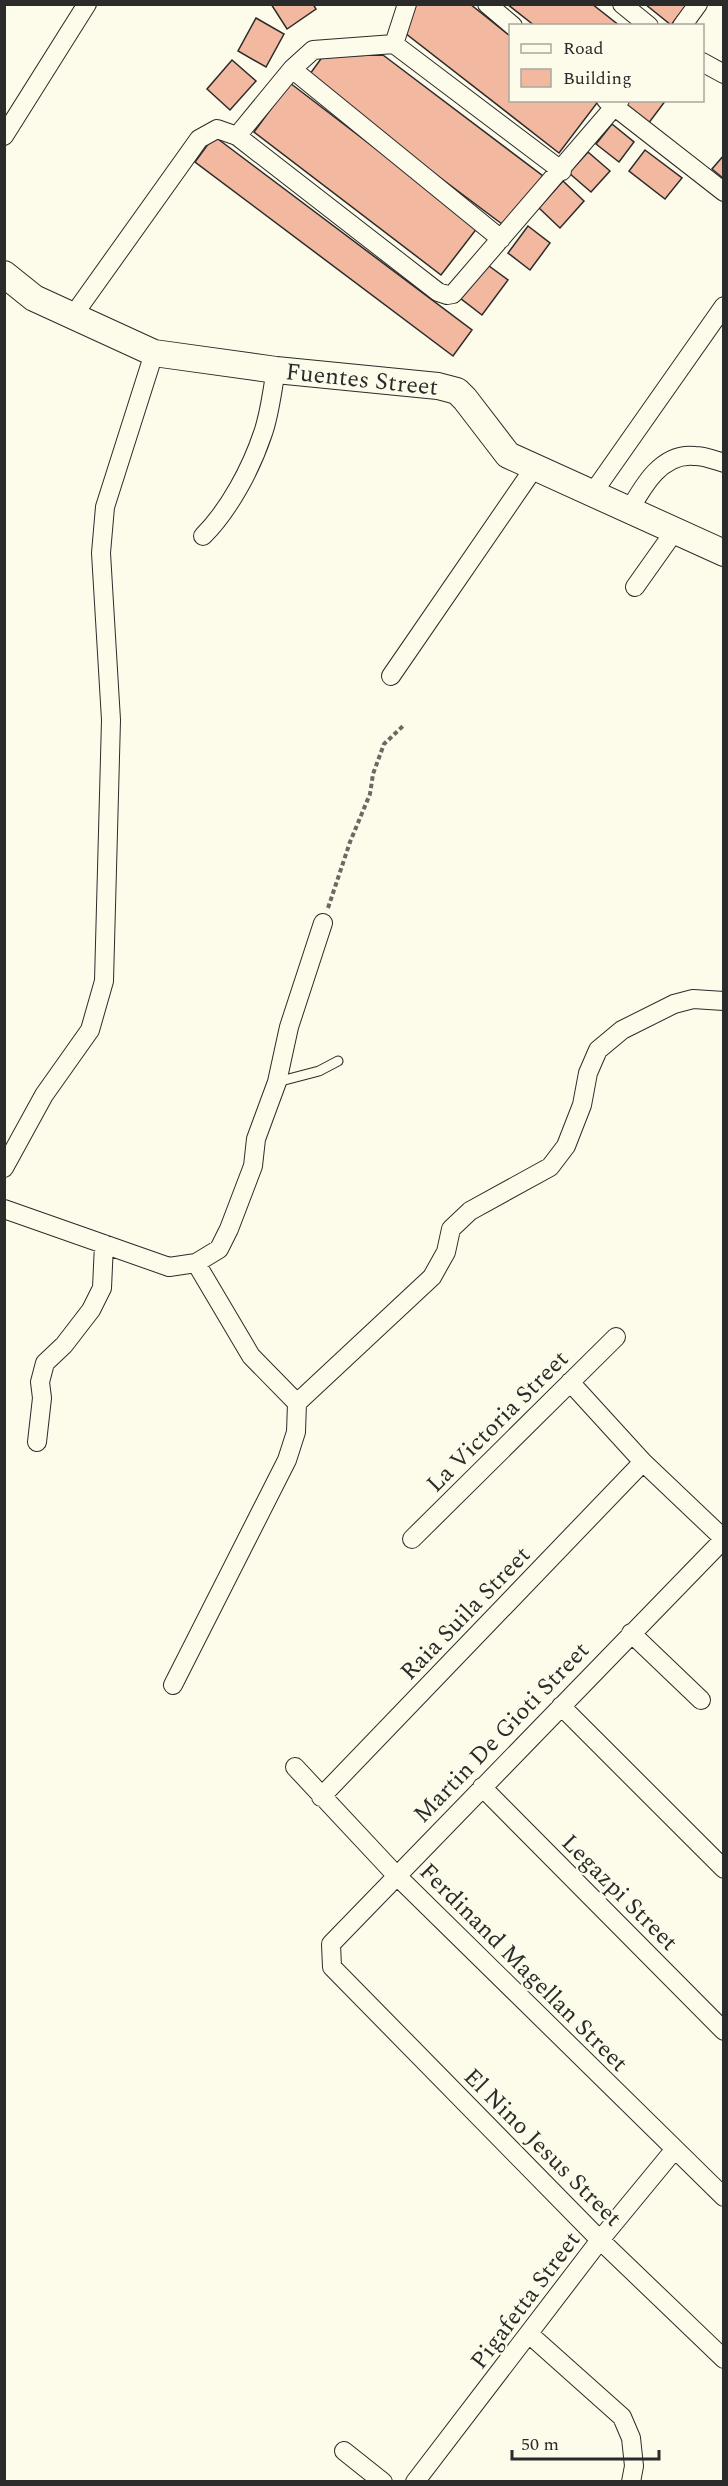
<svg xmlns="http://www.w3.org/2000/svg" width="728" height="2486" font-family="Spectral,serif">
<style>
.building{fill:#f2b8a0;stroke:#2b2b2b;stroke-width:1.5}
.lines{fill:none;stroke-linecap:round;stroke-linejoin:round}
.lane-casing{stroke:#2b2b2b;stroke-width:11}
.street-casing{stroke:#2b2b2b;stroke-width:20}
.secondary-casing{stroke:#2b2b2b;stroke-width:28}
.path{stroke:#6a6964;stroke-width:4;stroke-dasharray:4.5 3;stroke-linecap:butt}
.lane{stroke:#fdfbea;stroke-width:9}
.street{stroke:#fdfbea;stroke-width:18}
.secondary{stroke:#fdfbea;stroke-width:26}
.labels{text-anchor:middle;stroke-width:4.5;stroke-linejoin:round;paint-order:stroke}
.street-label{font-size:24px;fill:#2b2b2b;stroke:#fdfbea}
</style>
<rect width="100%" height="100%" fill="#fdfbea"/>
<path class="building" d="M271,4h42l3,5 -29,20z
M415,4h55l40,32v64h83l4,3 -38,50 -154,-120z
M507,4h85l28,22h-85z
M645,4h43l-17,21z
M256,18l28,16 -18,33 -28,-16z
M383,55l160,121 -37,51 -199,-149 16,-22z
M232,60l24,21 -26,29 -23,-21z
M290,83l188,144 -37,48 -187,-143z
M628,100h38l-18,24 -24,-19z
M612,124l22,18 -15,20 -23,-18z
M214,136l258,194 -19,26 -258,-194z
M645,150l37,28 -17,21 -36,-28z
M588,152l22,19 -19,21 -22,-19z
M724,155v24l-12,-10z
M563,181l21,20 -24,27 -21,-20z
M528,226l22,17 -20,27 -22,-17z
M485,263l23,17 -26,35 -22,-17z"/>
<g class="lines">
<defs>
<path id="lane" d="M277,1082l42,-11 19,-10"/>
<path id="street" d="M487,4l26,22
M622,4l27,22
M682,26l16,-22
M394,44l168,127
M702,62l22,12
M292,69l209,170
M606,100l118,92
M4,136l83,-132
M237,136l55,-67 21,-19 81,-6 13,-40
M72,317l127,-178 18,-10 20,7 201,156 9,3 6,-1 167,-194
M592,494l132,-188
M629,511c14,-25 33,-59 66,-55 10,0 19,4 29,7
M203,536c26,-26 48,-67 60,-103 7,-20 9,-42 13,-63
M635,587l39,-55
M391,676l143,-208
M4,1168l40,-73 46,-65 14,-49 7,-261 -10,-167 4,-46 49,-154
M4,1209l165,58 27,-4 23,-14 10,-20 24,-63 3,-27 21,-57 12,-55 34,-104
M570,1382l73,80 81,77
M297,1403l135,-126 14,-25 5,-23 19,-18 80,-44 16,-21 16,-41 6,-32 10,-23 24,-20 52,-26 19,-5 31,2
M37,1442l5,-44 -2,-16 5,-19 19,-18 27,-35 11,-22 2,-44
M412,1539l204,-202
M724,1539l-393,405 1,23 268,273 124,119
M631,1633l70,67
M173,1685l114,-225 9,-28 1,-29 -46,-47 -55,-93
M561,1706l163,163
M295,1767l101,108 328,322
M482,1787l242,244
M321,1797l322,-335
M529,2334l93,83 9,21 3,28 -3,16
M344,2451l39,31
M415,2482l185,-242 75,-91"/>
<path id="secondary" d="M4,274l30,24 120,55 122,17 162,16 19,5 8,8 43,56 216,98"/>
</defs>
<use href="#lane" class="lane-casing"/>
<use href="#street" class="street-casing"/>
<use href="#secondary" class="secondary-casing"/>
<path class="path" d="M328,908l22,-66 20,-48 3,-20 11,-30 19,-18"/>
<use href="#lane" class="lane"/>
<use href="#street" class="street"/>
<use href="#secondary" class="secondary"/>
</g>
<g class="labels">
<g class="street-label">
<text transform="translate(362 379) rotate(6)" y="8">Fuentes Street</text>
<text transform="translate(497 1421) rotate(-45)" y="8">La Victoria Street</text>
<text transform="translate(465 1613) rotate(-46)" y="8">Raia Suila Street</text>
<text transform="translate(501 1732) rotate(-46)" y="8">Martin De Gioti Street</text>
<text transform="translate(620 1892) rotate(45)" y="8">Legazpi Street</text>
<text transform="translate(524 1967) rotate(45)" y="8">Ferdinand Magellan Street</text>
<text transform="translate(543 2147) rotate(45)" y="8">El Nino Jesus Street</text>
<text transform="translate(525 2300) rotate(-53)" y="8">Pigafetta Street</text>
</g>
</g>
<rect width="728" height="2486" fill="none" stroke="#2b2b2b" stroke-width="12"/>
<rect x="509" y="24" width="195" height="78" fill="#fdfbea" stroke="#a9a89e" stroke-width="1.5"/>
<rect x="521" y="44" width="30" height="9" fill="#fdfbea" stroke="#a9a89e" stroke-width="1.5"/>
<text x="563" y="54" font-size="18" fill="#2b2b2b">Road</text>
<rect x="521" y="69" width="30" height="18" fill="#f2b8a0" stroke="#a9a89e" stroke-width="1.5"/>
<text x="563" y="84" font-size="18" fill="#2b2b2b">Building</text>
<path d="M512 2450v9h147v-9" fill="none" stroke="#2b2b2b" stroke-width="3"/>
<text x="521" y="2450" font-size="18" fill="#2b2b2b" stroke="#fdfbea" stroke-width="4.5" paint-order="stroke">50 m</text>
</svg>
